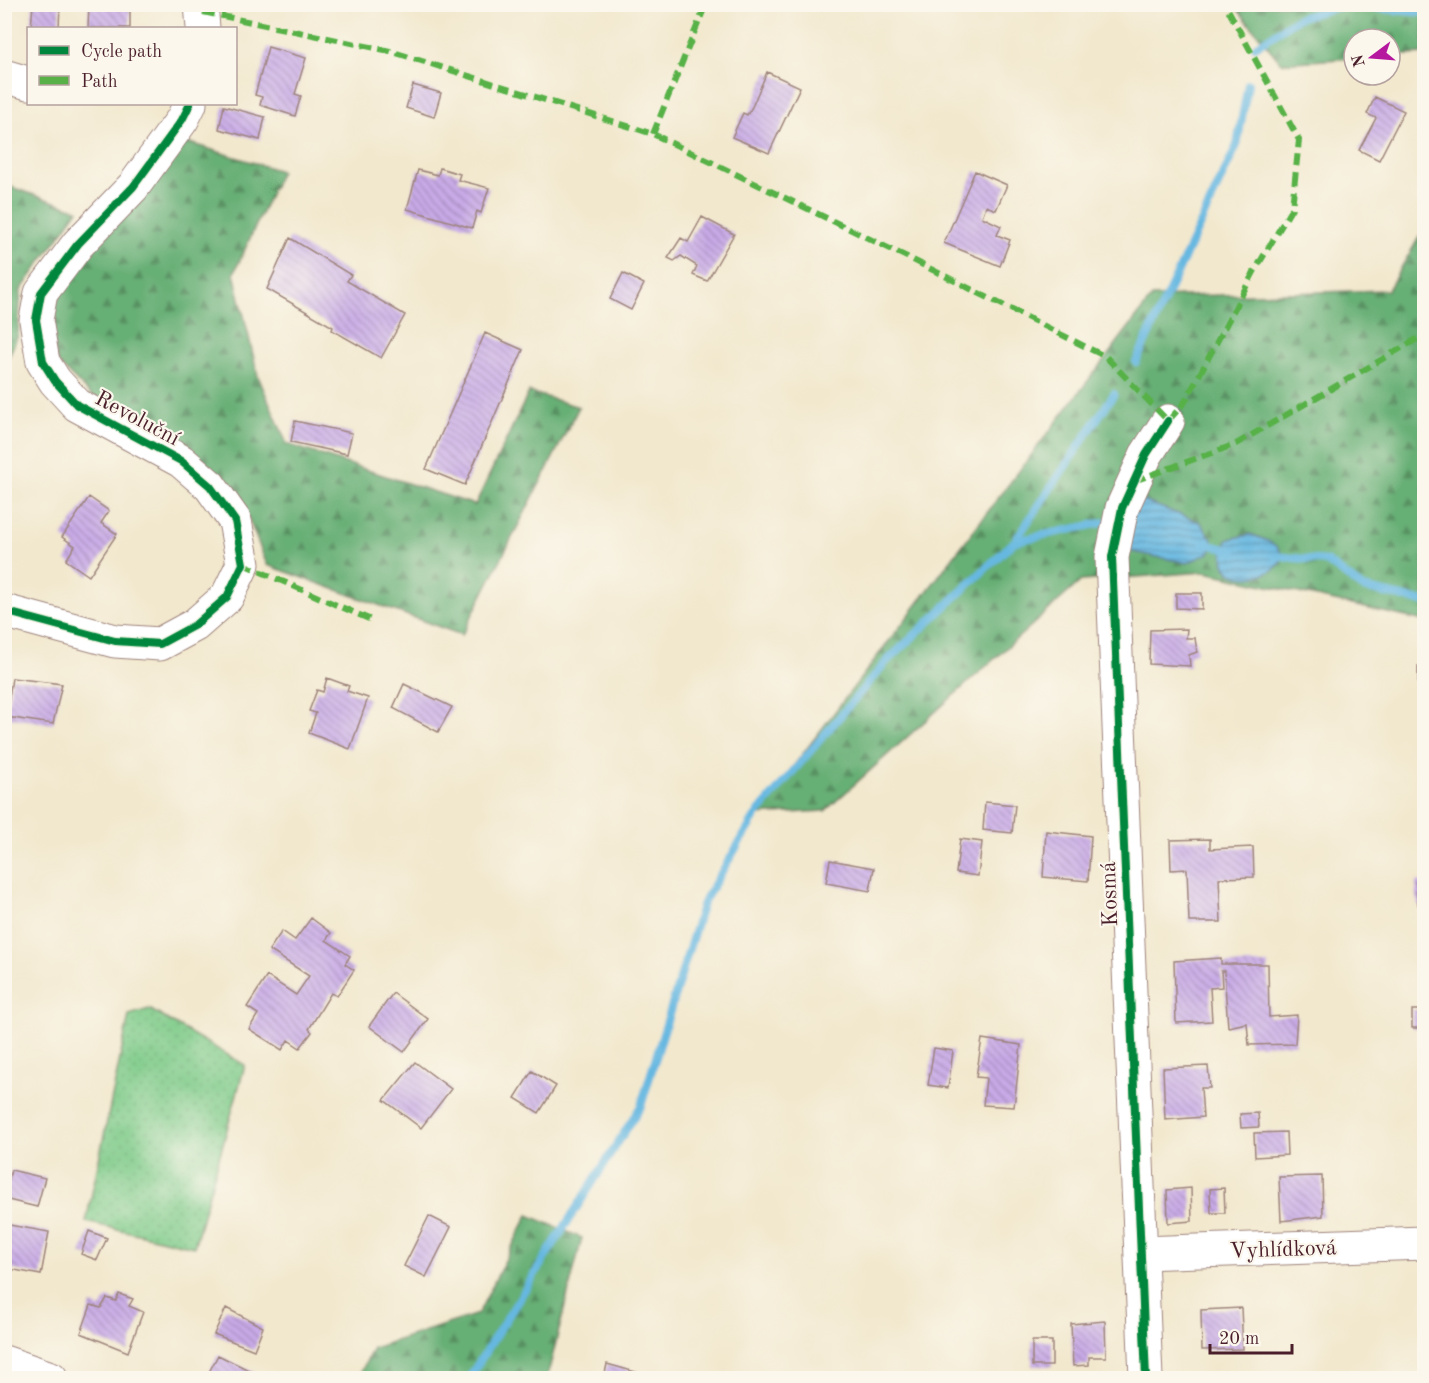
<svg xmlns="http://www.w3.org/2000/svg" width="1429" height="1383" font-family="'Old Standard TT',serif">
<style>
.grass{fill:url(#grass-dots);stroke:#64755a;stroke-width:1.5}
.forest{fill:url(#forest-firs);stroke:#586750;stroke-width:1.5}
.water{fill:url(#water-rules);stroke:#586c86;stroke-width:1.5}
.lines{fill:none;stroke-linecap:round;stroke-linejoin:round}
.stream{stroke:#66b8e1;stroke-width:8}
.building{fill:url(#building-back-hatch)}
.minor-casing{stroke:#9e847c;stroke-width:35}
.minor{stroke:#fff;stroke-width:33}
.quiet{stroke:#57b146;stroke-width:6;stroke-dasharray:12 6;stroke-linecap:butt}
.cycleway-casing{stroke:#fbf7ec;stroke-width:11}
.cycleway{stroke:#00873e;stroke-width:8}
.labels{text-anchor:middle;stroke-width:4.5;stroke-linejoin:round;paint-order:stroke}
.street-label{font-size:22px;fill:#4a1f2b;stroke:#fbf7ec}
</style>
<defs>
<pattern id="grass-dots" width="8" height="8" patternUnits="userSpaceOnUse" patternTransform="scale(1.5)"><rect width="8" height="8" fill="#7ecb89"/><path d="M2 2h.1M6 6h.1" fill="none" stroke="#6eae76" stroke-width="1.8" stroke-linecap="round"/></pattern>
<pattern id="forest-firs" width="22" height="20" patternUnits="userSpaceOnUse" patternTransform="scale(1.5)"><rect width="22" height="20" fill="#66af75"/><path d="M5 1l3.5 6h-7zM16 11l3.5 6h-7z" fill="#568e60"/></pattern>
<pattern id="water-rules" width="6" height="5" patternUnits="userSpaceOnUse" patternTransform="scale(1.5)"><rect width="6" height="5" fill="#66b8e1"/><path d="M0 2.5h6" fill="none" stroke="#5695b7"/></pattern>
<pattern id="building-back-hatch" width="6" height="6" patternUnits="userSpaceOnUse" patternTransform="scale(1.5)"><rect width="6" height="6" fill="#c8aae7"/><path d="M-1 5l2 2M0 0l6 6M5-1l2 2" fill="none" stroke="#a48abb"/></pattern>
</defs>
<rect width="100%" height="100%" fill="#fbf7ec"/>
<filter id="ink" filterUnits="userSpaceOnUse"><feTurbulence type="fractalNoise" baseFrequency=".0167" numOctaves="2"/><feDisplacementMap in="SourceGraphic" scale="12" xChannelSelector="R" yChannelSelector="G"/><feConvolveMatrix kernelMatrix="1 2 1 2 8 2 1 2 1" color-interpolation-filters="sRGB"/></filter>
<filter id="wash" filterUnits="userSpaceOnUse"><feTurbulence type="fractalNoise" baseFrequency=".008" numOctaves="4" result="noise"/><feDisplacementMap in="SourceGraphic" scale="24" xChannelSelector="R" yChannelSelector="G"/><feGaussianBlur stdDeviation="1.35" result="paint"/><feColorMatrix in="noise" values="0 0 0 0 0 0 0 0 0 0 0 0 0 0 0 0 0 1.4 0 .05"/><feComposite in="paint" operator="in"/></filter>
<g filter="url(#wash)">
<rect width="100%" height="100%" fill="#f2e8ce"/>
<path class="grass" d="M149,1009l96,56 -51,182 -108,-25 43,-207z"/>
<path class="forest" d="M1234,5h190v49l-34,2v-17h-36v19l-73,5z
M183,141l98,30 -47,102 24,103 29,68 188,61 54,-113 50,15 -117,228 -195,-70 -27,-68 -47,-44 -102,-58 -33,-32 -10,-33 10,-32 32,-47z
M5,185l73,25 -57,80 -3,45 -13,30z
M1424,229v392l-219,-49 -124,9 -256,230 -69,4 396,-518 236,-7z
M528,1215l54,23 -35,140h-189l15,-30 105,-34z"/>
<path class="water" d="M1141,500l59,22 12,17v7l-3,7 -22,10 -59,-12 7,-47z
M1250,534c9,4 23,7 29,15 21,27 -76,50 -52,-9z"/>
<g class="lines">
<path class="stream" d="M1255,47l43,-29 47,-13 79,8
M1136,362l101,-217 11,-61
M1015,541l96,-20
M1203,543l31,8
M1274,556l52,5 37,27 61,14
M469,1378l172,-272 62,-203 53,-88 131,-154 128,-120 99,-147"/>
</g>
<g id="blocks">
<path class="building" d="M33,4h27l-1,24h-28z
M89,4h41v24h-42z
M268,47l38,11 -11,36 6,2 -6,20 -35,-11 2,-8 -7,-2z
M767,72l33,15 -31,66 -37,-16 11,-24 4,2 5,-8z
M413,85l28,8 -7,24 -28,-9z
M1375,97l29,14 -25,49 -20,-10 17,-32 -9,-4z
M224,106l41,11 -5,23 -41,-11z
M440,168l20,6 -2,6 31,8 -8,25 -4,-2 -5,17 -65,-19 11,-39 20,5z
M975,171l32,14 -11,25 -10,-4 -4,11 19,9 -4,9 13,5 -10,26 -56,-23z
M702,217l32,17 -27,47 -14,-6 4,-9 -16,-10 -7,5 -6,-3 13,-20 7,4z
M290,238l61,37 -4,6 58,34 -24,43 -49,-28 1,-3 -66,-38z
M623,273l21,11 -13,26 -21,-11z
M485,333l38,17 -58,135 -39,-16z
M295,421l57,12 -5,21 -56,-12z
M89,497l20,14 -8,12 16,11 -28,42 -23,-16 9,-14 -13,-9z
M1176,593h26v16l-26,-1z
M1187,629l-1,9h9l2,14 -8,3 1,11 -41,-2 1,-34z
M1424,665v51h-6v-50z
M12,678l50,6 -9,40 -47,-7z
M327,678l22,8 -2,5 21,7 -18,51 -41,-16 7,-20 -7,-2 8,-21 6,2z
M404,684l48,23 -14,25 -45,-24z
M985,802l30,3 -3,28 -29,-3z
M1046,831l45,5 -3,45 -45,-4z
M960,839l22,3 -4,34 -22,-3z
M1210,839v10l43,-2 1,30 -35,1 2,44h-32l-2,-53 -16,1 -1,-30z
M830,860l44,8 -4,23 -44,-8z
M1424,881v24h-6l-2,-23z
M311,918l20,15 -5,7 24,16 -5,8 9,6 -17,26 -6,-3 -22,36 3,3 -12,16 -12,-8 -6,10 -33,-21 9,-15 -11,-7 20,-31 29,19 13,-19 -40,-26 13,-19 13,9z
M1221,958v6h47l1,53 28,-2 -2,29 -46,1 -2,-22 -19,4 -4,-56h-3l1,16 -12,1 2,33 -36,2 -2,-62z
M393,993l35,26 -24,33 -35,-26z
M1412,1010h12v18h-12z
M982,1039l39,6 -7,62 -31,-2 3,-27 -10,-1z
M934,1048l19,3 -5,37 -20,-3z
M415,1062l36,27 -30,39 -37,-28z
M1208,1066l2,22h-9l2,29 -38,3 -2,-52z
M532,1071l24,15 -17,27 -24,-15z
M1258,1113l1,14 -18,1 -1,-14z
M1286,1132l1,23 -32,2 -1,-24z
M11,1170l34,8 -8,29 -33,-8z
M1322,1176l1,40 -42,5 -2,-44z
M1191,1188l1,33 -24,2 -1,-33z
M1224,1188l1,25h-14l-1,-24z
M429,1216l22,11 -25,50 -22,-11z
M4,1224l45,8 -8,43 -37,-7z
M89,1231l18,7 -10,22 -16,-6z
M119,1294l14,5 -4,7 14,6 -15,40 -47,-19 10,-28 10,3 6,-10 9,3z
M226,1308l37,19 -9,23 -40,-16z
M1241,1308l2,41 -41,1 -1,-40z
M1105,1321l1,36h-17v8l-16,1 -2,-42z
M1032,1341h20v25h-20z
M218,1355l39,19 -3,4h-48z
M607,1364l43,12v2h-46z"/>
</g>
</g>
<g filter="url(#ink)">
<use href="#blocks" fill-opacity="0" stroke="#9e847c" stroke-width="1.5"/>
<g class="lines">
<defs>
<path id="minor" d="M201,4l2,24
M4,76l24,7
M4,611l111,30 45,3 35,-19 32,-28 16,-33 -8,-43 -25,-35 -29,-25 -104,-56 -22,-24 -12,-19 -7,-42 5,-27 37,-49 55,-57 49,-67 8,-16
M1141,1253l283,-10
M4,1362l47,16
M1146,1378l-34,-821 10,-49 24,-53 22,-34"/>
</defs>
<use href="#minor" class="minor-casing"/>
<use href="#minor" class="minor"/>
<path class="quiet" d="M203,12l187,39 263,83 254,123 199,100 62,64 17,-19 69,-130 38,-64 7,-68 -74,-136
M653,134l53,-130
M1134,481l102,-37 188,-109
M243,564l128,56"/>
<defs>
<path id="cycleway" d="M4,611l111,30 45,3 35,-19 32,-28 16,-33 -8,-43 -25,-35 -29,-25 -104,-56 -22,-24 -12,-19 -7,-42 5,-27 37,-49 55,-57 49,-67 8,-16
M1146,1378l-34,-821 10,-49 24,-53 22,-34"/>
</defs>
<use href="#cycleway" class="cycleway-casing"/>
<use href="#cycleway" class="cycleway"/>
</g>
</g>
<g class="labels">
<g class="street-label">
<text transform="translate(138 417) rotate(28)" y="8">Revoluční</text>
<text transform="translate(1108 894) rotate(-92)" y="8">Kosmá</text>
<text transform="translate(1283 1248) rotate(-2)" y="8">Vyhlídková</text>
</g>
</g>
<rect width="1429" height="1383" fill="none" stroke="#fbf7ec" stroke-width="24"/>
<rect x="27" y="27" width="210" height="78" fill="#fbf7ec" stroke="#b4a19f" stroke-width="1.5"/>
<rect x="39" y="46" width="30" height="9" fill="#00873e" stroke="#b4a19f" stroke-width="1.5"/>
<text x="81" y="57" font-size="18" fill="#4a1f2b">Cycle path</text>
<rect x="39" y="76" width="30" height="9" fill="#57b146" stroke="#b4a19f" stroke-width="1.5"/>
<text x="81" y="87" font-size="18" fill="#4a1f2b">Path</text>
<g transform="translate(1372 57) rotate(254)"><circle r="28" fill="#fbf7ec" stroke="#b4a19f" stroke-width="1.5"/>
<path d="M0-4.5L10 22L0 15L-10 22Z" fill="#b5179e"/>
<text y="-9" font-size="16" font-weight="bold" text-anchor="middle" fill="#4a1f2b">N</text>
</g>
<path d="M1210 1344v9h82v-9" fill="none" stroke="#4a1f2b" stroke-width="3"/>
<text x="1219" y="1344" font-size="18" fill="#4a1f2b" stroke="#fbf7ec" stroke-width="4.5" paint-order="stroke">20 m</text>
</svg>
